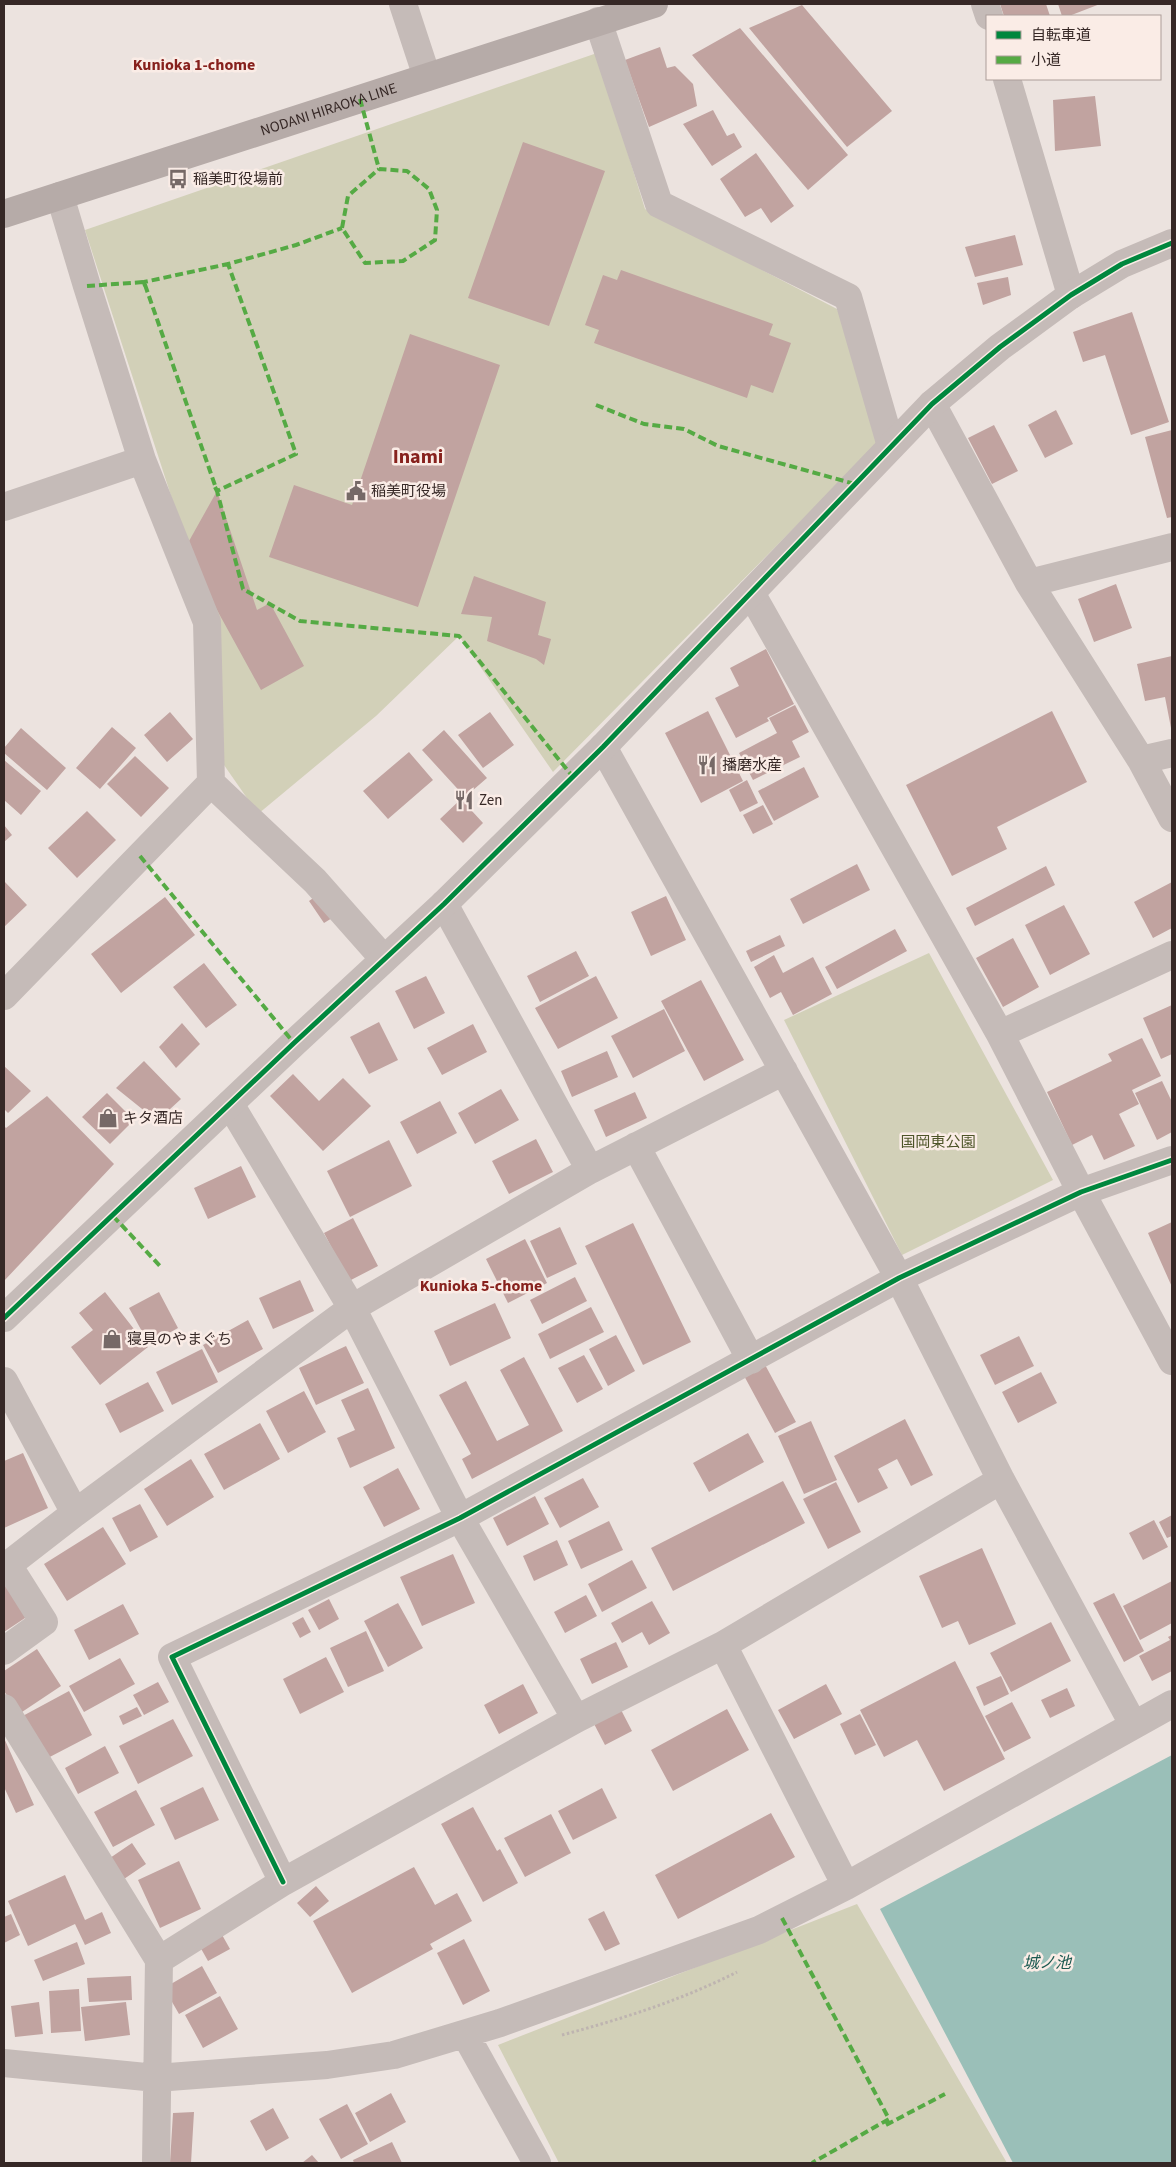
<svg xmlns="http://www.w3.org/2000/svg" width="1176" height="2167" font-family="'Source Sans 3','Noto Sans JP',sans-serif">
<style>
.green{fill:#d2d0b8}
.water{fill:#9abfb8}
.building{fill:#c1a3a0}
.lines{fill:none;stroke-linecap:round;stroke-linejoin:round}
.path{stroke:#beb4b0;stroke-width:3;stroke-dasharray:2.5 2.5;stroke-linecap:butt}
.minor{stroke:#c5bbb8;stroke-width:28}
.tertiary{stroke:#c5bbb8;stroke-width:28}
.secondary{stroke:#b6aba8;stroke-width:28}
.quiet{stroke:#5a4;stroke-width:4;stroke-dasharray:8 4;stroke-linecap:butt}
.cycleway-casing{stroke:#faece6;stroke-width:8}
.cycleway{stroke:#00873e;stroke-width:5}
.labels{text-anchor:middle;stroke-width:5;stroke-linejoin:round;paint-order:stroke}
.street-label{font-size:15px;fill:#362826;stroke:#faece6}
.poi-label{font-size:15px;fill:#362826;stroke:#faece6;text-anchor:start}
.park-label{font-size:15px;fill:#4e5529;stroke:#faece6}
.neighbourhood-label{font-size:16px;font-weight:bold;fill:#87211d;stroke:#faece6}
.water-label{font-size:16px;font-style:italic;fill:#1b5950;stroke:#faece6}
.district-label{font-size:20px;font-weight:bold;fill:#87211d;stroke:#faece6}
</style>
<rect width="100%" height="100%" fill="#ece3df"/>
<path class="green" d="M597,53l48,156 192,100 51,124 -335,339 -94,-136 -83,80 -118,98 -34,-49 -27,-189 -112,-346z
M929,953l124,227 -151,75 -118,-235z
M857,1904l150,259h-448l-61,-118z"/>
<path class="water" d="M1172,1755v408h-159l-133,-254z"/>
<path class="building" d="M1000,4h46l4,12h-46z
M1058,4h42l-31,12h-7z
M802,5l90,106 -45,36 -98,-119z
M740,28l108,127 -40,35 -116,-135z
M660,47l7,21 8,-2 18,18 4,22 -48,21 -24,-67z
M1095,96l6,50 -46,5 -2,-51z
M713,110l14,26 7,-3 8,14 -30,19 -29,-42z
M523,142l82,29 -56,155 -81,-28z
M756,153l38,53 -23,17 -10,-15 -16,9 -25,-38z
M1015,235l8,30 -48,12 -10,-30z
M621,270l152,54 -4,11 22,8 -18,50 -22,-8 -4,13 -153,-55 5,-13 -14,-5 18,-50 14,5z
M1008,277l3,18 -28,10 -6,-22z
M1132,312l37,110 -38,13 -26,-80 -22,7 -10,-30z
M410,334l90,31 -82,242 -149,-50 25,-72 58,20z
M1056,410l17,34 -28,14 -17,-33z
M994,425l24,46 -26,13 -24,-46z
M1172,430v87l-5,1 -22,-81z
M217,491l40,119 13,-7 34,63 -43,24 -77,-140z
M474,576l72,26 -8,33 13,4 -7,26 -8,-6 -49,-18 5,-24 -31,-3z
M1116,584l16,44 -38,14 -16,-43z
M766,649l28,55 -27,14 2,3 -33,17 -21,-40 24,-12 -9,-18z
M1172,656v72h-1l-6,-31 -20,4 -8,-37z
M795,705l14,27 -17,9 8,16 -47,23 -14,-27 38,-20 -8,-15z
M708,711l35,70 -42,22 -36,-70z
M1052,711l35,71 -90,45 10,22 -55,27 -46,-91z
M170,712l23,27 -26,23 -23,-27z
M490,712l24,33 -31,23 -25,-33z
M112,727l24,21 -36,41 -24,-21z
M21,728l45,40 -19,22 -43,-37v-5z
M444,730l43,48 -22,19 -43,-47z
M409,752l24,28 -45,39 -25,-28z
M135,756l34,32 -28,29 -34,-33z
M4,760l37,31 -20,24 -17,-15z
M804,767l15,30 -45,24 -16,-30z
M747,780l11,23 -18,9 -11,-22z
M461,799l22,24 -20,20 -23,-24z
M763,805l10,19 -20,10 -10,-19z
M87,811l29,29 -39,38 -29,-30z
M4,825l8,10 -8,7z
M857,864l13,26 -67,34 -13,-25z
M1046,866l9,19 -80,41 -9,-18z
M4,881l23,24 -23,22z
M1172,882v46l-19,10 -19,-36z
M322,892l15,23 -13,8 -15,-22z
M666,896l20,44 -35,16 -20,-44z
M165,897l30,38 -74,58 -30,-39z
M1064,905l26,49 -40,21 -25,-50z
M895,929l12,22 -70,38 -12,-22z
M780,935l5,11 -34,16 -5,-11z
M1013,938l26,49 -36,20 -27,-49z
M576,951l13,25 -49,26 -13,-26z
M774,955l9,18 30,-16 19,37 -39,21 -12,-23 -11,6 -16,-31z
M204,963l33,42 -31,23 -33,-41z
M426,976l19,37 -31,16 -19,-38z
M596,976l22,42 -60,31 -23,-41z
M701,980l43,80 -40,21 -43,-80z
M1172,1005v49l-11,5 -18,-41z
M664,1009l21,42 -52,27 -22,-42z
M379,1022l19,38 -29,14 -19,-37z
M182,1023l18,21 -24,24 -17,-21z
M473,1024l14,28 -45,23 -15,-27z
M1142,1038l19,38 -29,14 7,14 -20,10 16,32 -31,14 -12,-25 -20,10 -25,-53 65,-31 -4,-7z
M607,1051l11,26 -46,20 -11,-26z
M144,1061l37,38 -24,22 -41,-33z
M4,1066l27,25 -23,22 -4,-4z
M293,1074l26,27 24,-23 28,28 -48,45 -53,-55z
M1162,1081l10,21v30l-15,8 -22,-47z
M501,1089l18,31 -44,24 -17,-31z
M635,1092l12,26 -41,19 -12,-27z
M107,1093l27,27 -24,24 -28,-27z
M47,1096l67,68 -110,117v-155l2,2z
M440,1101l17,32 -40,21 -17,-32z
M536,1139l17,33 -44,22 -17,-33z
M389,1140l23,46 -62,31 -23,-46z
M241,1166l15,31 -48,22 -14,-31z
M353,1218l25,48 -29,15 -25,-48z
M1172,1222v65l-24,-54z
M633,1223l58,119 -48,23 -58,-119z
M560,1227l17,37 -30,14 -17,-37z
M525,1239l22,44 -39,20 -22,-44z
M575,1277l12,24 -45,23 -12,-24z
M300,1280l14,31 -41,18 -14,-31z
M105,1292l43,55 -48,38 -29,-38 22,-17 -14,-17z
M159,1292l19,36 -29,16 -20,-36z
M495,1303l16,35 -61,28 -16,-35z
M591,1307l13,25 -54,27 -12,-25z
M248,1320l15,29 -45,24 -15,-28z
M616,1335l19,36 -27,15 -19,-37z
M1019,1336l15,30 -39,19 -15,-30z
M346,1346l18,37 -48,22 -17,-37z
M202,1349l16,33 -46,23 -16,-33z
M584,1355l19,34 -26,14 -19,-35z
M524,1357l39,74 -91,48 -10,-20 9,-5 -32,-59 27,-14 31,60 32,-16 -29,-55z
M763,1361l33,61 -21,11 -33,-61z
M1041,1372l16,31 -39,20 -16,-31z
M148,1382l16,29 -44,22 -15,-29z
M368,1388l27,60 -45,20 -13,-30 18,-8 -14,-30z
M304,1391l22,41 -38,21 -22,-42z
M905,1419l28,56 -22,11 -14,-27 -19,10 10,19 -30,15 -24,-47z
M811,1421l26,59 -33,14 -26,-58z
M260,1423l20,36 -56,31 -20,-36z
M748,1433l16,29 -55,30 -16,-29z
M23,1453l25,55 -44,20v-67z
M191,1459l23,38 -47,29 -23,-37z
M398,1468l22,41 -36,18 -21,-40z
M583,1478l16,29 -39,21 -16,-30z
M783,1481l22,42 -132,68 -22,-43z
M836,1482l25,50 -33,17 -25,-50z
M535,1496l14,28 -42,22 -14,-28z
M140,1504l18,33 -28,15 -18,-34z
M1172,1515v21l-5,2 -8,-16z
M1154,1520l14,27 -25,13 -14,-27z
M609,1521l14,29 -42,19 -13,-28z
M103,1527l23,37 -59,37 -23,-37z
M557,1540l11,25 -34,16 -11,-25z
M982,1548l34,76 -47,21 -11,-24 -16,7 -23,-52z
M453,1554l22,49 -53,23 -22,-49z
M632,1560l15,28 -45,24 -14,-28z
M4,1581l24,35 -24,16z
M1172,1581v42l-32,17 -17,-34z
M1114,1593l30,58 -20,11 -31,-59z
M586,1595l11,21 -32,17 -11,-21z
M329,1599l10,20 -20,11 -11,-20z
M652,1601l18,32 -21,12 -7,-13 -20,11 -11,-20z
M398,1603l25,45 -35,19 -24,-46z
M123,1604l16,30 -50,26 -15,-30z
M303,1617l8,15 -11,6 -8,-15z
M1051,1622l20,39 -60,31 -21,-39z
M366,1631l18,40 -36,16 -18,-39z
M1172,1635v36l-20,10 -13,-25 31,-16 -2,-3z
M616,1642l12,25 -36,17 -12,-25z
M37,1649l24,37 -42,28 -15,-23v-20z
M326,1657l18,35 -44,22 -17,-35z
M120,1658l15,26 -51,28 -15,-26z
M955,1661l50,98 -61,32 -27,-51 -33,17 -24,-47z
M1001,1676l8,18 -25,12 -8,-19z
M158,1682l11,20 -25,13 -11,-20z
M523,1684l15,29 -39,21 -15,-29z
M826,1684l16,30 -48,25 -16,-29z
M1067,1688l8,18 -25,12 -9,-18z
M69,1691l23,44 -50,26 -23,-43z
M1012,1702l19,36 -27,14 -19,-36z
M619,1706l13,25 -27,14 -13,-25z
M137,1707l5,9 -19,9 -4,-9z
M727,1709l22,41 -76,41 -22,-41z
M860,1714l16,31 -21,10 -15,-31z
M173,1719l20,37 -55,28 -19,-38z
M4,1738l30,67 -18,8 -12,-26z
M105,1746l14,27 -41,21 -13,-26z
M203,1787l16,33 -44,20 -15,-32z
M602,1788l15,30 -44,22 -15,-29z
M136,1790l19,35 -42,22 -19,-35z
M473,1807l24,44 3,-2 18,34 -35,19 -42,-78z
M771,1813l24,44 -117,62 -23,-44z
M551,1814l20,39 -46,24 -21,-39z
M132,1843l14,21 -22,15 -14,-21z
M179,1861l22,48 -41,19 -22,-48z
M414,1867l21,38 22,-12 15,28 -42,23 3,5 -81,44 -39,-72z
M65,1875l20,45 17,-8 9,21 -26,12 -10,-21 -47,22 -20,-45z
M316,1886l13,15 -19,16 -13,-14z
M604,1911l16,33 -15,7 -17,-32z
M11,1914l9,21 -16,8v-26z
M221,1933l9,16 -22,12 -9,-16z
M464,1939l26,52 -27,14 -26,-52z
M77,1942l8,22 -42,17 -9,-21z
M202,1966l15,27 -38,21 -15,-26z
M131,1976l1,24 -43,2 -2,-24z
M79,1989l2,42 -30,2 -2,-42z
M220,1996l18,33 -35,19 -18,-33z
M39,2002l4,32 -28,3 -4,-31z
M126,2002l4,33 -45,6 -4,-34z
M391,2093l15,29 -36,20 -15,-29z
M347,2104l21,40 -27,15 -22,-40z
M273,2108l16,30 -23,13 -16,-30z
M194,2112l-3,51h-21l3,-50z
M392,2142l10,21h-48l-1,-3z
M312,2155l7,8h-17z"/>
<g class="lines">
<path class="path" d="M562,2035c60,-16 120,-35 175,-63"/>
<path class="minor" d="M403,4l24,73
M985,4l4,12
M598,21l61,183 189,93 43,149
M1007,79l64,216
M60,196l27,90 55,174 65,162 4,161 104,98 69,78
M932,404l97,179 112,177 31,58
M4,507l138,-47
M1029,583l143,-36
M751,593l249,441 81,158 91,169
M603,747l296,531 102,202 132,244
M1141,760l31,-7
M444,904l146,266
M4,996l207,-213
M1000,1034l172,-79
M230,1104l122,204 108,210 116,201
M636,1146l115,214
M4,1381l71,132
M723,1645l123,241
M4,1651l40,-29 -36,-57 67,-52 277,-205 238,-138 194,-99
M4,1708l155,252 -3,203
M283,1882l-111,-225 288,-139 439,-240 182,-86 91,-32
M159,1960l124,-78 293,-163 147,-74 278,-165
M465,2034l72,129
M4,2063l152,15 171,-13 67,-10 106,-32 259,-93 87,-44 326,-182"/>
<path class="tertiary" d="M4,1318l290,-275 150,-139 159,-157 329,-343 68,-57 71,-52 51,-31 50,-21"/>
<path class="secondary" id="s1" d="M4,214l650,-210"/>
<path class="quiet" d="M360,99l19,70 28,2 22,18 8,21 -2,30 -32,21 -38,2 -23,-35 6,-32 31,-27
M87,286l57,-4 73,209 26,98 57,32 159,15 114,141
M145,286l-1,-4 84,-18
M596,405l48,19 40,5 34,17 137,38
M215,487l2,4 79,-37 -68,-190 68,-19 46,-17
M140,856l154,187
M113,1216l47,50
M782,1918l107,201 -77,44
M886,2125l59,-31"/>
<defs>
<path id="cycleway" d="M4,1318l290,-275 150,-139 159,-157 329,-343 68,-57 71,-52 51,-31 50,-21
M283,1882l-111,-225 288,-139 439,-240 182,-86 91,-32"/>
</defs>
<use href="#cycleway" class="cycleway-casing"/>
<use href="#cycleway" class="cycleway"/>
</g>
<defs>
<symbol id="bus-bare" viewBox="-9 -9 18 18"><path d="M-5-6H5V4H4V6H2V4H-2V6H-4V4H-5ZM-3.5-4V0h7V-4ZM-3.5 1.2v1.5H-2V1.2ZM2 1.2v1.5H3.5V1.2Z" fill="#766967" stroke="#faece6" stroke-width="2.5" paint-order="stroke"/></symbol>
<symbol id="civic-bare" viewBox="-9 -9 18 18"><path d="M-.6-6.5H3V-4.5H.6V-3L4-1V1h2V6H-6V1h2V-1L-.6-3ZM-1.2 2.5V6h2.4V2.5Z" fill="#766967" stroke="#faece6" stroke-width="2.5" paint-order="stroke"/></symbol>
<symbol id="restaurant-bare" viewBox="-9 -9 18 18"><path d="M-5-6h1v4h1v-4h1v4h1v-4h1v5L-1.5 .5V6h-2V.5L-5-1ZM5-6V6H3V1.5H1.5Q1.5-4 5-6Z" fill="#766967" stroke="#faece6" stroke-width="2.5" paint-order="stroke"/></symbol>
<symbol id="shop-bare" viewBox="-9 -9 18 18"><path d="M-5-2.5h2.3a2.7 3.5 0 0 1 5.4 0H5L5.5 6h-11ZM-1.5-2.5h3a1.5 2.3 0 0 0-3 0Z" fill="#766967" stroke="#faece6" stroke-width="2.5" paint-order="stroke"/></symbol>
</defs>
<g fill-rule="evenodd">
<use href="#bus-bare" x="164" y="165" width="28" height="28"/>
<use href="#civic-bare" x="342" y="477" width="28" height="28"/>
<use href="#restaurant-bare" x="693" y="751" width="28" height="28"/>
<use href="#restaurant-bare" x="450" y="786" width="28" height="28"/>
<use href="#shop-bare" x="94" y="1104" width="28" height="28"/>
<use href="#shop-bare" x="98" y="1325" width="28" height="28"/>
</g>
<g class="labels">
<g class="street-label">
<text dy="5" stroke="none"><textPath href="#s1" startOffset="341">NODANI HIRAOKA LINE</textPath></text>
</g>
<g class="poi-label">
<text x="193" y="184">稲美町役場前</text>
<text x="371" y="496">稲美町役場</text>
<text x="722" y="770">播磨水産</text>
<text x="479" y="805">Zen</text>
<text x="123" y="1123">キタ酒店</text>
<text x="127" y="1344">寝具のやまぐち</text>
</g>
<g class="park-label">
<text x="938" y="1147">国岡東公園</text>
</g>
<g class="neighbourhood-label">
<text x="194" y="70">Kunioka 1-chome</text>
<text x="481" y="1291">Kunioka 5-chome</text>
</g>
<g class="water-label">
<text x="1047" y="1968">城ノ池</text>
</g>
<g class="district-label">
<text x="418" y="463">Inami</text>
</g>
</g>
<rect width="1176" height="2167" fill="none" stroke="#362826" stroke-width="10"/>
<rect x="986" y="15" width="175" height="65" fill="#faece6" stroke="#ac9e99"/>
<rect x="996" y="31" width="25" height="8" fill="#00873e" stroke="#ac9e99"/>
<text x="1031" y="40" font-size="15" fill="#362826">自転車道</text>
<rect x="996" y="56" width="25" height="8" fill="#55aa44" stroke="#ac9e99"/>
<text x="1031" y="65" font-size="15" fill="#362826">小道</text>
</svg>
